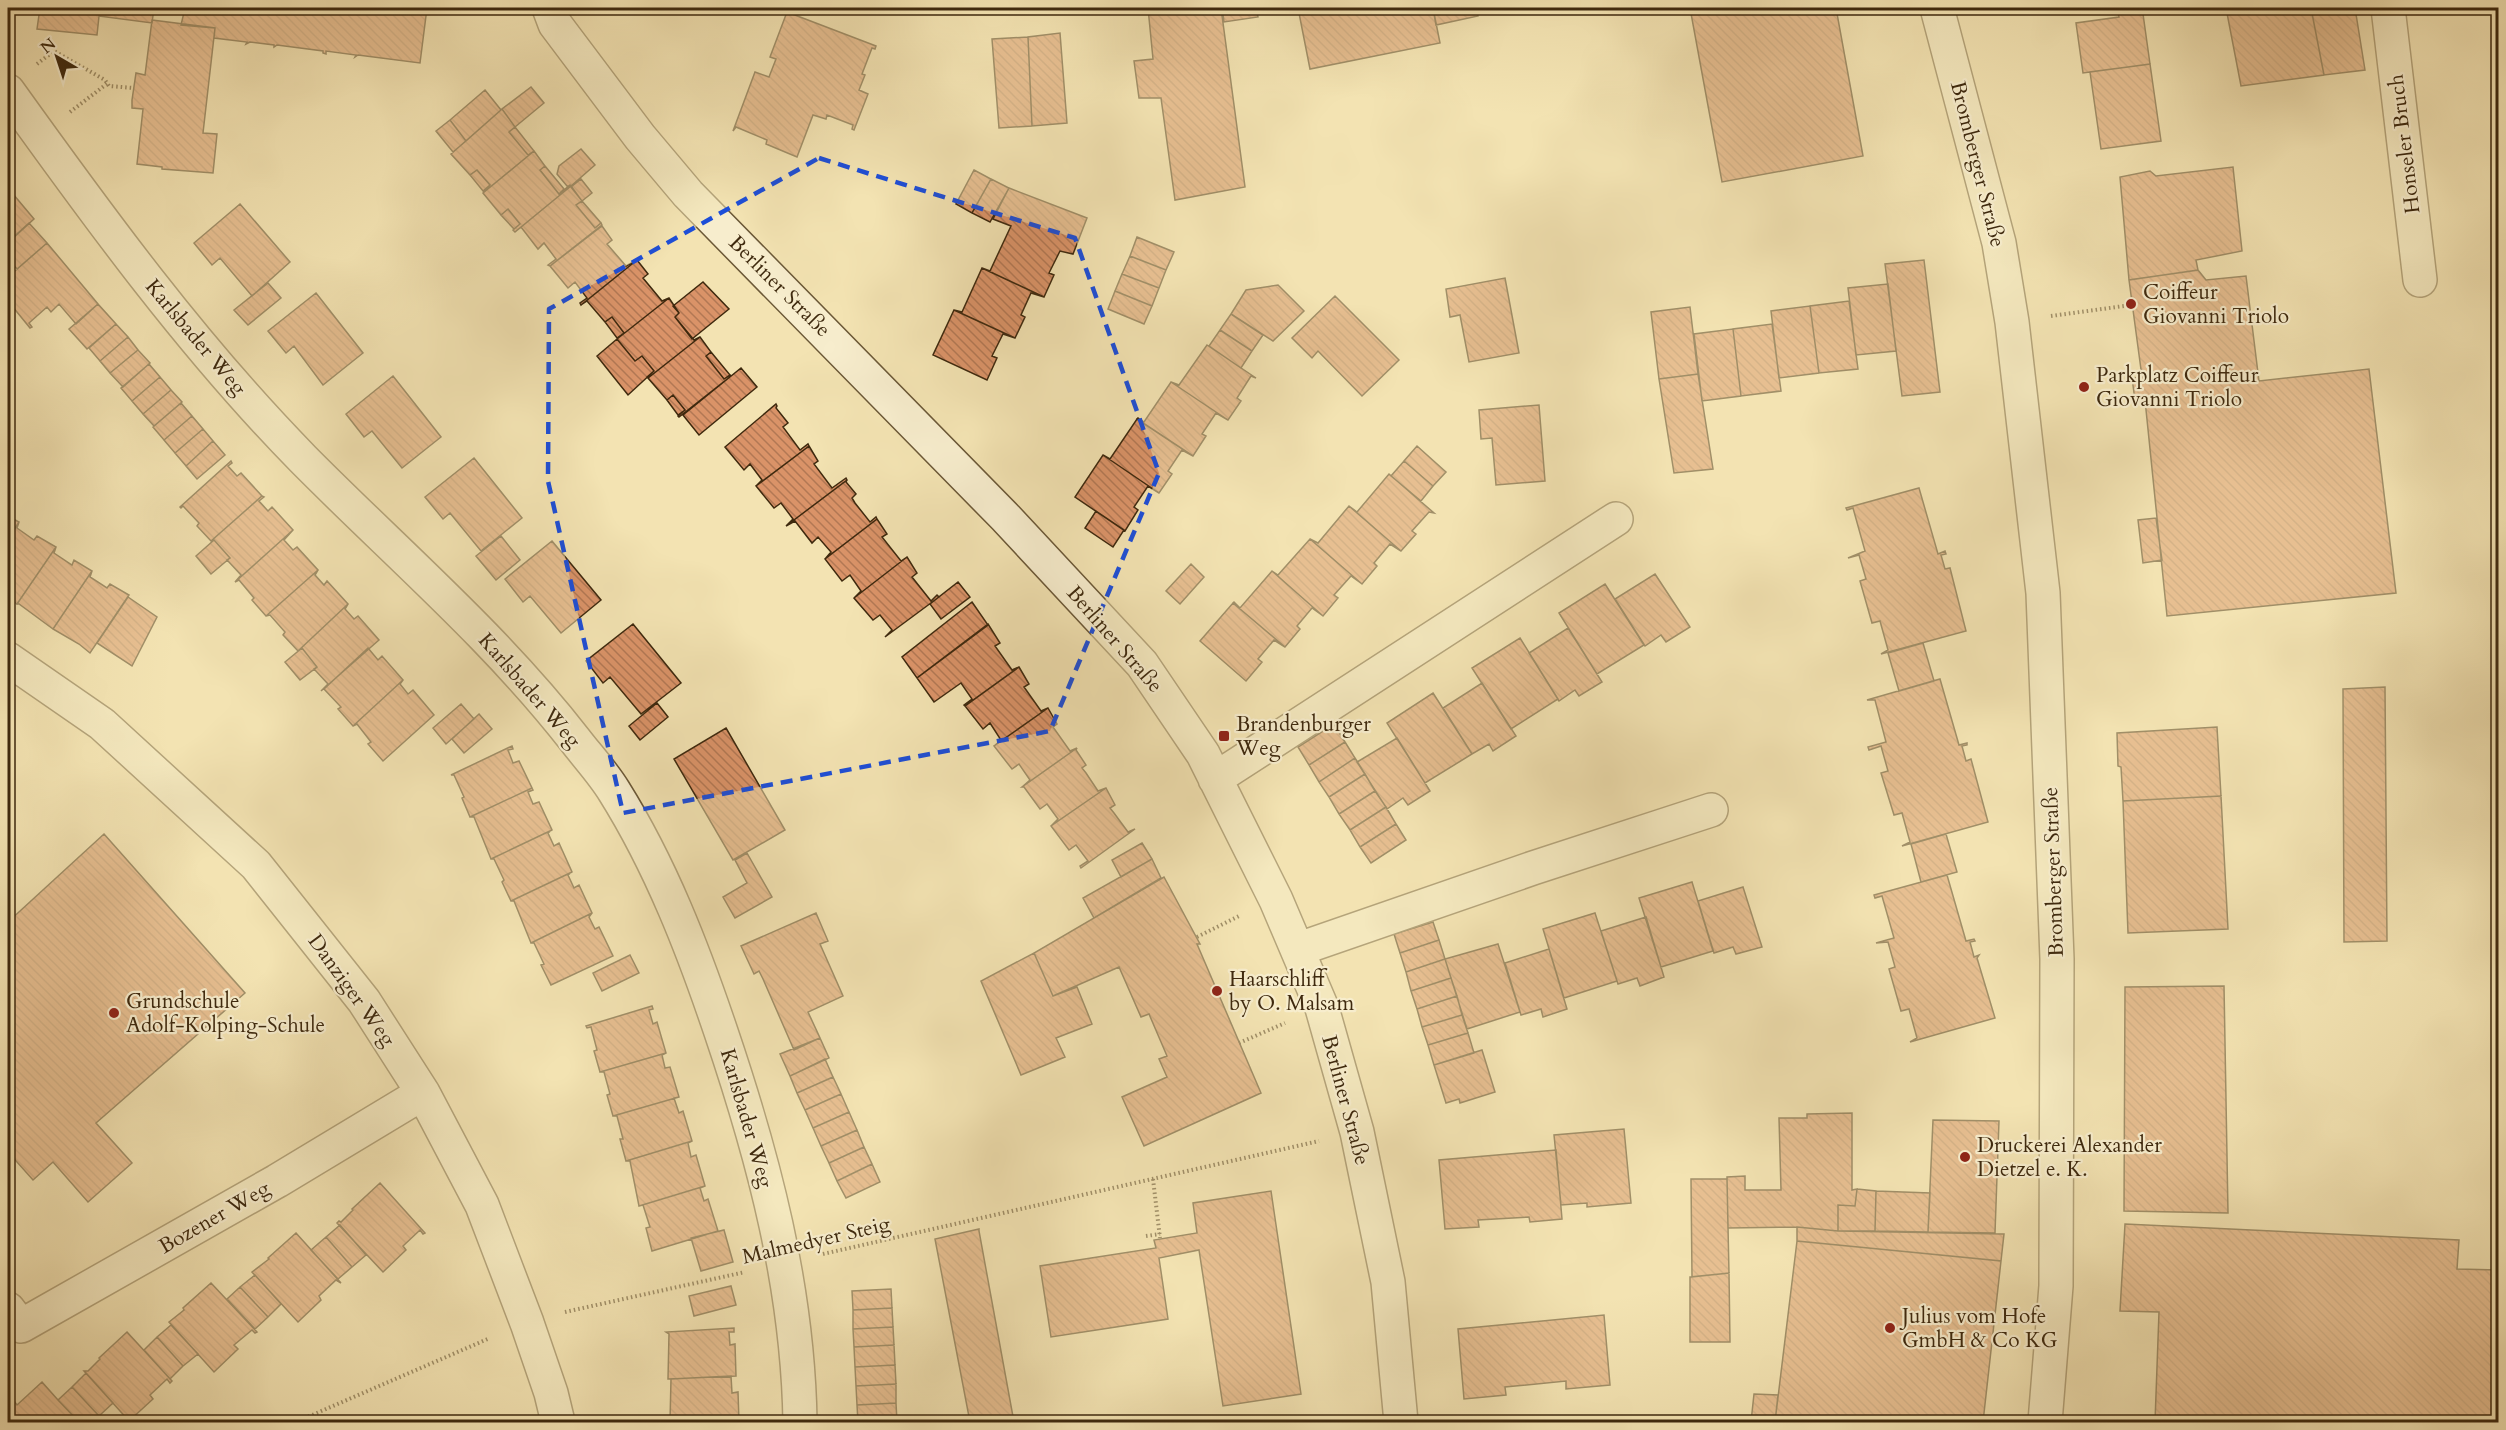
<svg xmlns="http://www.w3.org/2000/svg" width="2506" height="1430" font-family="Cardo,serif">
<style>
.building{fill:url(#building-back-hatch);stroke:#3e290e;stroke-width:1.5}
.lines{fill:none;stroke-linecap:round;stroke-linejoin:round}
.minor-casing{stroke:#6b5837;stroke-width:36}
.path{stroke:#3e290e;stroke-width:4;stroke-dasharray:1.5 3;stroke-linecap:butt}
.minor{stroke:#f7edcd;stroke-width:33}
.marked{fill:none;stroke:#1d4ed8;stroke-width:4.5;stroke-dasharray:12 8;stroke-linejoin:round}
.poi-dot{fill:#8f2418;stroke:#f7edcd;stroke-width:2}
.labels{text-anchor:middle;stroke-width:4.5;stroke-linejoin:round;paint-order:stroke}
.street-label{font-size:21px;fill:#3e290e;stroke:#f7edcd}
.poi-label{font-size:21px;fill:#3e290e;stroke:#f7edcd;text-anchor:start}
</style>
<defs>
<pattern id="building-back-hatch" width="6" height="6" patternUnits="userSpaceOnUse" patternTransform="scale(1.5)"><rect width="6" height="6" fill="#da9368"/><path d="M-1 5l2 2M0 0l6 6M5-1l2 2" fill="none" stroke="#b27854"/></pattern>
</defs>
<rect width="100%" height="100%" fill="#f3e3b2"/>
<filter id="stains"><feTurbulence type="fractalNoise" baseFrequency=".00333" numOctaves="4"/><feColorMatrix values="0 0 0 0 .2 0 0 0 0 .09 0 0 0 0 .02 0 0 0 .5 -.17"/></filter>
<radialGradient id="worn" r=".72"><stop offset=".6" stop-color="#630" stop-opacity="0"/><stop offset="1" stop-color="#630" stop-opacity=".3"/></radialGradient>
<path class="building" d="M40,8h114l-2,15 -53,-7 -2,19 -60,-6z
M185,8h242l-7,55 -62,-8 -3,2 1,-2 -30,-4v3l-3,-1v-2l-46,-6 -3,2v-2l-24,-3 -4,2 1,-2 -33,-4 1,-10 -34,-3z
M1148,8h73l24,179 -70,13 -14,-102h-22l-5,-37 19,-2z
M1222,8h34l2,9 -34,5z
M1298,8h135l7,35 -130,26z
M1433,8h43l2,8 -42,9z
M1690,8h146l27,148 -141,26z
M2117,8h22v6h4l7,50 -67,9 -7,-50 43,-6z
M2226,8h85l13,67 -83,11z
M2311,8h44l10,62 -41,5z
M787,12l89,34 -1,3 -3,-1 -10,26 3,1 -6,15 9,4 -14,36 -2,-1 1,-4 -26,-10 -1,4 -13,-4 -16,42 -31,-13 1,-4 -31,-13 -3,4 22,-59 14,5 7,-18 -6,-2z
M152,20l63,8 -12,105 14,1 -4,39 -51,-4v-2l-25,-3 6,-55 -11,-1v-8l4,-27 9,2z
M1060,33l7,90 -35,3 -4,-89z
M1028,37l4,89 -33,2 -7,-89z
M2150,64l11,77 -60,8 -11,-77z
M531,87l13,16 -29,24 -13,-18z
M485,90l16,20 -35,31 -16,-21z
M502,109l13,18 -6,5 19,23 6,-4 -51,42 7,-8 -13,-15 -7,5 -19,-21z
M450,120l16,21 -13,11 -17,-21z
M515,127l19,24 -6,4 -19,-23z
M581,149l14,16 -24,21h-4l-10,-12 2,-8z
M534,151l11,15 -5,4 19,24 11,-9 1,1 -56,46 -2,-2 7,-6 -12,-15 -7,6 -18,-22z
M545,166l19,23 -5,5 -19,-24z
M2233,167l9,84 -46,9 2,10 -69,10 -9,-103 30,-6 6,5z
M477,170l13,15 -7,6 -13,-16z
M974,170l17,9 -19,34 -16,-9z
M581,179l11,14 -10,8 -11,-14z
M991,179l18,9 -19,34 -18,-9z
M571,186l11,15 -6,4 19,23 6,-5 1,2 -52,41 -2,-1 8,-6 -12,-16 -6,6 -17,-22 -6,5z
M8,188l26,31 -22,20 -4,-6z
M1009,188l78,30 -14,36 -13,-3 -11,22 5,2 -10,22 -62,-29 8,3 21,-45 -18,-7z
M582,201l19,22 -6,5 -19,-23z
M240,204l50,58 -38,34 -32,-38 -8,7 -18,-22z
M508,209l12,15 -6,5 -13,-14z
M29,223l18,20 -30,26 -9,-11v-16z
M602,226l10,14 -5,4 19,22 11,-6 -56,45 -1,-2 7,-5 -12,-16 -7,6 -18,-22z
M1137,237l37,15 -8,18 -36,-14z
M47,243l51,61 -22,20 -17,-20 -8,8 -4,-5 -18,16 3,4 -2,1 -22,-27v-24z
M1130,256l36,14 -7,18 -37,-14z
M637,260l11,14 -5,4 19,23 7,-3 -52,41 7,-6 -12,-16 -7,5 -18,-21 -6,4z
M1924,260l16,132 -38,4 -17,-132z
M982,268l62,29 -13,-4 -10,22 4,2 -10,21 -61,-28 8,2z
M2198,270l8,10 40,-4 13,105 110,-12 27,224 -229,23 -22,-216h-10l-3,-22 10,-1 -13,-97z
M1122,274l37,14 -7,18 -37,-15z
M1505,278l14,75 -50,9 -9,-47 -10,2 -4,-28z
M703,282l26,27 -37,30 -17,-22 4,-4 -6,-7z
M268,283l13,15 -33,27 -14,-15z
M1888,284l8,67 -40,4 -8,-67z
M1278,285l26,26 -31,30 -42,-27 15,-24z
M1115,291l37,15 -8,18 -36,-15z
M316,293l47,60 -40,32 -29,-39 -8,7 -18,-22z
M1335,296l64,64 -37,36 -44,-45 -6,7 -20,-20z
M669,298l10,15 -4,4 19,23 6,-3 -52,41 -1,-1 7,-6 -12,-15 -7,5 -18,-22z
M1849,301l9,68 -39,4 -9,-67z
M98,304l18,20 -29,25 -18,-20z
M1810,306l9,67 -40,5 -8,-67z
M1690,307l8,67 -39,5 -8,-67z
M954,310l61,28 -12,-4 -11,22 5,2 -10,22 -54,-25z
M1231,314l32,21 -11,16 -32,-21z
M612,317l12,16 -7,5 -12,-16z
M116,324l12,13 -28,24 -11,-13z
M1772,324l9,67 -40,5 -8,-67z
M1733,329l8,67 -39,5 -8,-67z
M1220,330l32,21 -11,17 -32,-22z
M128,337l10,13 -28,23 -10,-12z
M700,337l11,15 -5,4 18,23 6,-4 1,1 -52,41 -1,-1 7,-6 -12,-15 -6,5 -19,-22z
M617,339l18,22 7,-5 12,15 -26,24 -31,-39z
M1207,345l49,33 -5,-2 -14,22 4,3 -13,19 -57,-38 8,3z
M138,350l12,13 -27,24 -13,-14z
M711,352l19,23 -6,4 -18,-23z
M149,364l11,13 -28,24 -11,-13z
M741,368l16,19 -58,48 -16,-20z
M1698,374l15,95 -39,4 -15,-94z
M393,376l48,61 -39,31 -30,-37 -8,6 -18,-23z
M160,377l11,13 -28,24 -11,-13z
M1171,382l57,38 -12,-7 -14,21 4,2 -13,20 -56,-37 1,-1 6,4z
M171,390l11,12 -28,24 -11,-12z
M673,395l12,15 -7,5 -11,-15z
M181,403l11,13 -28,24 -11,-13z
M776,404l1,2 -1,2 12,15 -5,4 17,23 8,-6 1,2 -53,40 6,-6 -12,-16 -6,6 -19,-23z
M1539,405l6,76 -49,4 -4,-47 -11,1 -2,-29z
M192,416l11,13 -28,24 -11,-13z
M1137,419l56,37 -11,-6 -14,21 4,3 -13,19 -56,-38 7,4z
M203,429l10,12 -27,25 -11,-13z
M213,441l12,14 -28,24 -11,-13z
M809,446l9,15 -4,3 18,24 14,-10 1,2 -61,46 7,-7 -12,-16 -7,5 -18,-22z
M1417,446l29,26 -13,14 -29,-25z
M1103,455l56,38 -11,-7 -14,21 4,3 -13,21 -50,-34z
M474,458l48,60 -41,33 -31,-38 -7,6 -18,-22z
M231,461l1,2 -4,3 9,10 4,-3 21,23 -51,45 -14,-15 2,-3 -16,-17 -2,2 -1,-1z
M1404,461l29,25 -12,15 -30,-25z
M1389,474l45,39 -5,-1 -17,19 4,3 -15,17 -52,-45 8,6z
M847,480l-1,2 10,12 -4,4 3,5 15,19 6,-5 1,2 -52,40 6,-7 -13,-15 -6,6 -17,-22 -9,5z
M1919,488l19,66 7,-3 1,3 -5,1 4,14 5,-1 16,63 -85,23 7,-4 -8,-29 -8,2 -12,-42 6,-2 -7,-24 -11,3 17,-7 -12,-43 -6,2 -1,-2z
M262,496l2,1 -5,4 9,10 4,-4 21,23 -58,52 6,-7 -14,-15 3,-2 -16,-18 -3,1z
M1349,506l52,45 -11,-7 -16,19 3,3 -15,18 -52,-45 8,4z
M1096,511l28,19 -11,17 -28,-19z
M8,516l11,6 -11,17z
M2156,518l6,42 -19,3 -5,-43z
M877,519l10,15 -5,3 19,24 6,-4 -53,41 7,-7 -11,-16 -8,6 -17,-22z
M19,522l-2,6 17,12 3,-4 19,11 -39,57 -9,-7v-58z
M293,530l-9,10 9,10 4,-3 21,23 -52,46 -14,-16 2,-2 -15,-18 -4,2z
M501,536l19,24 -24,20 -20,-24z
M1310,539l52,45 -11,-8 -17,19 4,3 -15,18 -51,-45 6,4z
M214,540l16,18 -19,16 -15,-18z
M552,541l49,59 -40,33 -31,-37 -7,6 -18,-23z
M56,547l-2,6 18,12 2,-5 18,11 -39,58 -34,-25h-2z
M907,557l10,16 -5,4 19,24 6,-6 2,2 -54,40 7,-7 -12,-15 -7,5 -19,-22z
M1191,564l13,13 -24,27 -14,-13z
M318,570l-3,5 9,10 3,-4 21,23 -50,47 -15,-16 2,-3 -15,-17 -4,1z
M92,571l-2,6 17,11 3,-4 19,11 -39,58 -11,-9 -26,-15z
M1272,571l51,45 -11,-8 -15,18 3,3 -15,18 -52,-44 1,-1 6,6z
M1655,574l35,53 -24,15 -5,-7 -16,11 -30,-47z
M958,582l12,15 -29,22 -11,-15z
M1605,584l39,61 -47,29 -38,-61z
M128,597l29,20 -25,49 -35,-23z
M972,602l16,23 -71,53 -15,-21z
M1233,603l52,44 -11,-7 -16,19 4,3 -16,19 -46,-40z
M348,604l-3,5 9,10 4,-3 21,24 -58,51 7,-7 -14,-15 3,-2 -15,-19 -4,3z
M633,624l48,59 -40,31 -31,-37 -7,6 -17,-22z
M988,624l12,19 -5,3 17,24 7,-3 -54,39 -1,-1 8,-6 -11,-16 -27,19 -17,-24z
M1568,628l34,54 -23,14 -4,-6 -16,11 -30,-48z
M1520,638l38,61 -47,30 -39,-61z
M1923,643l11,38 -35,10 -11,-38z
M302,648l15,19 -17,13 -15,-18z
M368,648l10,12 4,-4 21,24 -50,46 -15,-17 3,-2 -17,-18z
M1019,667l10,17 -5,3 17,24 7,-3 -54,38 7,-6 -11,-17 -7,6 -18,-23z
M1940,679l19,66 8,-2v2l-5,1 4,15 5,-2 17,63 -86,24 8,-4 -8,-29 -8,2 -13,-42 7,-2 -7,-25 -12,4 -1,-3 18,-5 -11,-42h-8z
M403,680l-3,4 8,10 5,-4 21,25 -51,46 -15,-17 3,-2 -14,-18 -4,2z
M1482,683l34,53 -23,15 -4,-7 -17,10 -29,-46z
M2385,687l2,254 -43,1 -1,-253z
M1433,693l39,61 -47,29 -38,-60z
M657,703l11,14 -28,23 -11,-14z
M461,704l13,15 -28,25 -13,-16z
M1048,708l9,16 -4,3 17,24 7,-3 -55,39 8,-7 -11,-16 -7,5 -18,-23z
M479,714l13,15 -28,24 -12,-14z
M1334,724l11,18 -36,23 -11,-18z
M2217,727l4,69 -98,5 -2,-34 -3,-1 -1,-33z
M726,728l59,102 -52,30 -59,-101z
M1397,738l33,53 -22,14 -5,-7 -16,11 -30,-47z
M1345,742l10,16 -36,24 -10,-17z
M512,746l1,3 -5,1 5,13 6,-2 13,27 -62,29 -8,-19 2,-1 -10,-22h-3z
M1077,748l-1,2 10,15 -4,3 4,5 12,18 8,-3 -55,38 7,-7 -11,-15 -7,5 -16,-22h-2z
M1355,758l10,16 -36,23 -10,-15z
M1365,774l10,17 -36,23 -10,-17z
M532,788l1,2 -5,2 5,12 6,-2 13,28 -61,29 -17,-42h-4z
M1106,788l9,17 -5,3 4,5 14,19 7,-3 -54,39 -1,-2 8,-5 -12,-16 -7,5 -18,-24z
M1375,791l11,16 -36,23 -11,-16z
M2221,796l7,133 -100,4 -5,-132z
M1386,807l10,17 -36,23 -10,-17z
M1396,824l10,16 -35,23 -11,-16z
M552,830l-4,3 6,13 5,-3 13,29 -61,29 -9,-19 2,-2 -10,-21h-3z
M104,834l141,159 -149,130 36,40 -44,39 -35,-40 -20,18 -25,-28 3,-2 -3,-4v-224z
M1946,834l11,38 -36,10 -10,-38z
M1142,843l10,16 -31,18 -9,-17z
M747,853l25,44 -37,21 -12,-21 24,-14 -12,-23z
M1152,859l9,19 -67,40 -11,-20z
M572,872l-4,3 6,13 5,-3 13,28 -61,30 -17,-42h-3z
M1947,875l19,66 8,-2 1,2 -5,1 4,15 5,-2 -2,3 18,60 -85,24 7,-4 -8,-29 -8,2 -12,-42 6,-2 -7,-25 -12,1 18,-5 -12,-42 -7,2 -1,-3z
M1164,877l36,67h-3l64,149 -117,53 -22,-49 45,-20 -8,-18 8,-3 -18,-42 -8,3 -22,-50 -66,29 -19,-43z
M1692,882l21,69 -52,16 -22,-69z
M1743,887l19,60 -26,7 -3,-7 -19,6 -16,-52z
M592,913l-3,4 6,12 4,-2 14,29 -62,29 -10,-20 3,-1 -10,-21h-3z
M816,913l12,28 -8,3 23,52 -35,16 12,26 -26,12 -31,-71 -4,-8 -5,3 -13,-28z
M1595,913l22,68 -53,17 -21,-69z
M1646,917l18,60 -24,9 -3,-8 -19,6 -17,-53z
M1433,922l6,18 -39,13 -6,-19z
M1439,940l6,19 -39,13 -6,-19z
M1498,944l22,68 -53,17 -22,-70z
M1549,949l18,60 -24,8 -2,-8 -20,6 -16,-52z
M1034,953l19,43 24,-9 15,37 -36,14 9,19 -44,18 -40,-94z
M630,955l9,18 -37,18 -9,-18z
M1445,959l6,19 -40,13 -5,-19z
M1451,978l6,18 -40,13 -6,-18z
M2224,986l4,227 -104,-2 1,-224z
M1457,996l5,19 -40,12 -5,-18z
M652,1006l1,3 -4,1 4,14 4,-2 9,31 -66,19 -6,-21 3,-1 -6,-23 -4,1 -1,-2z
M1462,1015l6,18 -40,12 -6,-18z
M1468,1033l6,20 -40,12 -6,-20z
M820,1038l9,20 -39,18 -10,-22z
M1482,1050l13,42 -35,11 -1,-4 -13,4 -12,-38z
M666,1053l-4,2 3,13 5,-1 9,30 -66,19 -6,-21 3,-1 -6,-22h-4z
M825,1059l8,18 -36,16 -7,-17z
M833,1077l8,17 -36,16 -8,-17z
M841,1094l8,18 -36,16 -8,-18z
M679,1097l-5,1 5,15 4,-2 9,30 -66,20 -6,-22h3l-6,-23h-4z
M849,1112l8,18 -36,16 -8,-18z
M1852,1113v77l5,-1 -2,17 -17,-1v26l-41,-4 -69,1 -1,-51 18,-1v14h36l-2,-72h28v-4z
M1933,1120l66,1 -4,112 -67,-1z
M1624,1129l7,74 -44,4v-4l-26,2 -7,-70z
M857,1130l7,17 -35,16 -8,-17z
M692,1141l-4,2 3,14 5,-2 9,31 -66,20 -9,-45h-4z
M864,1147l8,17 -35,17 -8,-18z
M1556,1150l6,69 -32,3 -1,-5 -51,3 1,7 -34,2 -6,-69z
M872,1164l8,18 -34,16 -9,-17z
M1691,1179h36l2,94 -37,4z
M380,1183l45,50 -2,1 -3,-4 -17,16 3,4 -23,22 -46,-49 2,-2 2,1 12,-12 -1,-1z
M705,1186l-5,2 4,13 4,-2 10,32 -66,20 -6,-23 4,-1 -7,-22 -4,1z
M1857,1189l19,2 -1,40h-37v-26l17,1z
M1271,1191l30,203 -78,12 -24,-156 -40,8 9,61 -117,18 -11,-71 116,-18 -2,-8 43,-7 -4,-30z
M1876,1191l54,2 -2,39 -53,-1z
M2125,1224l334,16 -2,29 41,1v152l-63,-5v5h-280l4,-110 -39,-1z
M340,1225l26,30 -14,12 -26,-30z
M1797,1227l41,4 166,3 -3,27 -204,-20z
M979,1229v2l35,191h-44l-35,-183z
M724,1230l9,32 -32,9 -10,-33z
M296,1233l45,50 -5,-3 -17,16 2,4 -23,22 -46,-50 17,-13 -1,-1z
M326,1237l26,30 -14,12 -27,-29z
M1797,1241l204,20 -18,161h-208z
M1729,1273l1,69h-40v-65z
M255,1275l26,29 -13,13 -28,-30z
M211,1283l46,49 -2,1 -3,-3 -18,15 4,4 -24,23 -45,-50 15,-12 -1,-2z
M731,1286l5,19 -42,11 -5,-20z
M240,1287l28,30 -13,12 -28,-30z
M891,1289l1,19 -39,2 -1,-19z
M892,1308l1,19 -40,2v-19z
M1604,1315l6,70 -44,4v-8l-61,6 1,8 -42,4 -6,-70z
M171,1325l27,29 -15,12 -26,-29z
M893,1327l1,18 -40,2 -1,-18z
M734,1328v4h-5l1,13 5,-1 1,32 -68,3 1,-45 -3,-2z
M127,1332l45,49 -2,2 -3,-4 -17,16 3,4 -24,22 -45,-50h4l12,-12 -1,-1z
M157,1337l26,29 -13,13 -26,-29z
M894,1345l1,20 -40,2 -1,-20z
M895,1365l1,19 -40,2 -1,-19z
M86,1373l27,30 -14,13 -27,-29z
M731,1376l1,17 6,-1 1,30h-69l1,-43z
M42,1382l16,18 21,22h-71v-29l9,12z
M896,1384v19l-39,2 -1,-19z
M72,1387l27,29 -7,6h-13l-21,-22z
M1754,1394l24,1 -3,27h-24z
M896,1403l1,19h-39l-1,-17z"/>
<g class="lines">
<defs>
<path id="minor" d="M549,8l6,16 85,113 48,57 318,324 136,146 61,90 73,146 46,108 35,124 31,150 13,140
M1937,8l62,235 13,79 31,271 14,366 -1,327 -11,136
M2388,8l32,272
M8,91c91,127 185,256 295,368 92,93 192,178 272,281 13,17 28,33 39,51 47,75 79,158 107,241 43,127 77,256 79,390
M8,659l94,65 154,141 108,136 59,92 59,112 45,118 24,70 7,29
M1215,779l401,-260
M1299,949l234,-81 178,-58
M8,1309l13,17 256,-145 146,-88"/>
</defs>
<use href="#minor" class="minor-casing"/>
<path class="path" d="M37,64l17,-13 51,29 4,6 24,2
M70,112l38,-29
M2051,316l73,-10
M1197,937l42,-21
M1239,1043l46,-20
M1153,1179l7,59
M1146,1236l14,-2
M823,1254l496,-113
M565,1312l180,-40
M296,1422l194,-84"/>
<use href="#minor" class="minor"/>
</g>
<path d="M0 0H2506V1430H0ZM819,158l256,80 84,235 -109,258 -427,82 -75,-332 1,-172z" fill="#f3e3b2" fill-opacity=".55" fill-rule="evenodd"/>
<path class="marked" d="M819,158l256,80 84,235 -109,258 -427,82 -75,-332 1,-172z"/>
<g class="poi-dot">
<circle cx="2131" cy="304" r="6"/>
<circle cx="2084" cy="387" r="6"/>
<rect x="1218" y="730" width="12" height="12" rx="3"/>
<circle cx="1217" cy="991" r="6"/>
<circle cx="114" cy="1013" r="6"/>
<circle cx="1965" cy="1157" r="6"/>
<circle cx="1890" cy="1328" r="6"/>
</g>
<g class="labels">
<g class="street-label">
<text transform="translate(2404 144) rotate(-97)" y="7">Honseler Bruch</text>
<text transform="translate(1978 164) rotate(76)" y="7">Bromberger Straße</text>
<text transform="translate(780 286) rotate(45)" y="7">Berliner Straße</text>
<text transform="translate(196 337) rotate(50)" y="7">Karlsbader Weg</text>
<text transform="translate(1115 639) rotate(49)" y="7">Berliner Straße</text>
<text transform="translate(530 690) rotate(49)" y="7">Karlsbader Weg</text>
<text transform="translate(2053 872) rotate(-92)" y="7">Bromberger Straße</text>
<text transform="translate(352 990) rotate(54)" y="7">Danziger Weg</text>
<text transform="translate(1346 1100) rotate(75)" y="7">Berliner Straße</text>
<text transform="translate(747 1118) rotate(74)" y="7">Karlsbader Weg</text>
<text transform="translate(214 1217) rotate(-30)" y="7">Bozener Weg</text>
<text transform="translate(816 1240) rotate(-13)" y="7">Malmedyer Steig</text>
</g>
<g class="poi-label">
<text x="2143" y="299">Coiffeur<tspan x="2143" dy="24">Giovanni Triolo</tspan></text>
<text x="2096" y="382">Parkplatz Coiffeur<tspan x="2096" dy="24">Giovanni Triolo</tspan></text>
<text x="1236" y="731">Brandenburger<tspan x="1236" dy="24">Weg</tspan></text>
<text x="1229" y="986">Haarschliff<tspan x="1229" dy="24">by O. Malsam</tspan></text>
<text x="126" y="1008">Grundschule<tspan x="126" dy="24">Adolf-Kolping-Schule</tspan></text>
<text x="1977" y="1152">Druckerei Alexander<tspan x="1977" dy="24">Dietzel e. K.</tspan></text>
<text x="1902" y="1323">Julius vom Hofe<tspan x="1902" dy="24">GmbH &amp; Co KG</tspan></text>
</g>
</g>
<rect width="2506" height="1430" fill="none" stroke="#f3e3b2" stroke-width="30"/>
<rect x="9" y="9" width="2488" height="1412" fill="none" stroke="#3e290e" stroke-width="3"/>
<rect x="15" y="15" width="2476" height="1400" fill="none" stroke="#3e290e" stroke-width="1.5"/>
<g transform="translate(57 57) rotate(321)" stroke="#f7edcd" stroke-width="4.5" paint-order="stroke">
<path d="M0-4.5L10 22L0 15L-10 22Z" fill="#3e290e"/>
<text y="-9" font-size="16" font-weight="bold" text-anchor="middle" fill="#3e290e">N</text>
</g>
<rect width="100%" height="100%" filter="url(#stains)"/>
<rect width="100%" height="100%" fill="url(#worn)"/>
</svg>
